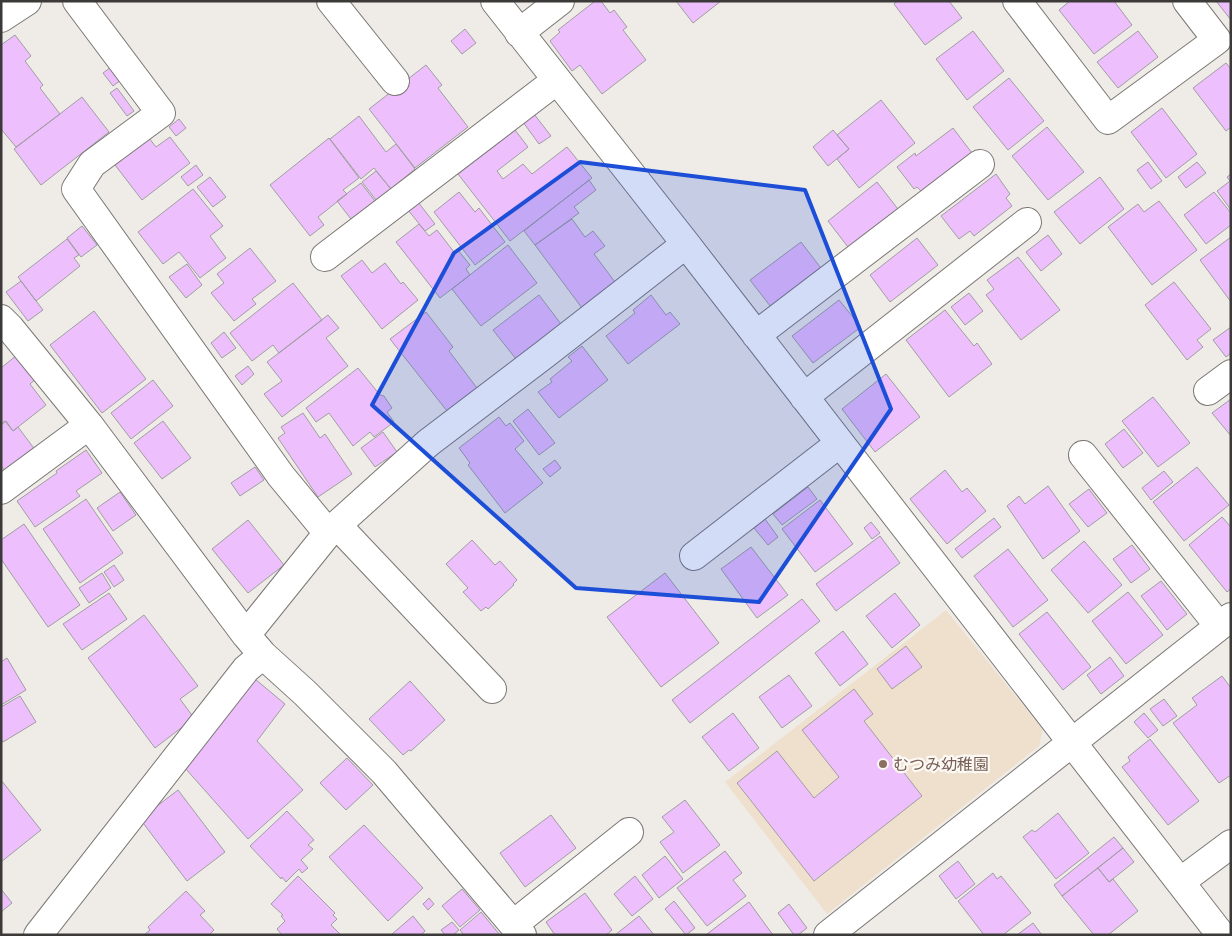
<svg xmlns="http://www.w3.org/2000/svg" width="1232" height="936" font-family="Karla,'Noto Sans JP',sans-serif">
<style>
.education{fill:#efe0cd}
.building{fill:#edc0fd;stroke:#a09da1}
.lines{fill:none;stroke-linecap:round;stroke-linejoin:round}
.minor-casing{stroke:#7a7774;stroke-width:30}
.minor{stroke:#fff;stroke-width:28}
.marked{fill:#1d4ed8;fill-opacity:0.2;stroke:#1d4ed8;stroke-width:4;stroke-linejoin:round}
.education-dot{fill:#8d6e63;stroke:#fcf9f5;stroke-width:2}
.labels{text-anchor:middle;stroke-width:4.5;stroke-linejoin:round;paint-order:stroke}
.education-label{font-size:16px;fill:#785e54;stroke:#fcf9f5;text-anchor:start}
</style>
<rect width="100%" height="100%" fill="#efece8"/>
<path class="education" d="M946,610l97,120 -4,16 -212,168 -102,-132z"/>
<path class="building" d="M595,1h6l9,12 4,-3 13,17 -4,3 23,30 -44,34 -22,-29 -8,6 -22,-30 10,-9 -2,-2z
M676,1h45l-28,22z
M897,1h52l13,17 -37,27 -31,-41z
M1070,1h44l18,24 -38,29 -35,-44z
M1216,1h15v19z
M465,29l11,14 -14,11 -11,-13z
M973,31l31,40 -37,29 -31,-41z
M1138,31l20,26 -40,31 -21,-26z
M15,35l16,21 -6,5 18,24 -3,3 20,26 -44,33 -15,-18v-84z
M1226,63l5,6v58l-5,4 -33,-43z
M426,65l16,20 -4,3 30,39 -53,41 -46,-59z
M111,67l10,13 -8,6 -10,-13z
M1009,78l35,43 -36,29 -35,-43z
M117,88l17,23 -7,5 -17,-23z
M82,97l27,35 -68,53 -27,-36z
M881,100l34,43 -56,45 -22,-29 12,-10 -12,-14z
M1162,108l35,46 -31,24 -35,-46z
M534,114l17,22 -12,8 -16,-22z
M359,116l27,36 10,-8 19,25 -24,20 -17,-21 -13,11 -31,-40z
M179,119l7,9 -10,8 -7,-9z
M1047,127l37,45 -36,28 -36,-44z
M953,128l19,25 -50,39 -5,-5 -3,2 -17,-22 18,-14 1,3z
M515,130l13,17 -31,24 6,8 20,-15 9,10 35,-27 25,31 -82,63 -52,-67z
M833,130l16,19 -21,17 -15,-19z
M170,137l20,26 -48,37 -27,-35 34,-27 7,9z
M329,138l30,40 -16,12 4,4 -29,23 6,8 -14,11 -40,-51z
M1148,162l14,19 -11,8 -14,-19z
M1197,162l9,11 -20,15 -8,-11z
M196,165l7,10 -15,11 -7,-9z
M376,171l15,18 -15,11 -14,-18z
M996,174l14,20 -4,4 6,8 -38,30 -4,-5 -11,8 -18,-23z
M1231,174v36l-14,-19 13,-10 -3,-4z
M210,177l16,20 -13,10 -16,-20z
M1100,177l24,32 -44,35 -26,-32z
M589,180l7,10 -22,17 5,6 -44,32 -11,-14z
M877,182l24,31 -50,38 -23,-30z
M361,183l14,18 -24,18 -14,-18z
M193,189l30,37 -13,10 16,22 -26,20 -21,-26 -16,12 -25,-32z
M459,192l16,20 4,-4 26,34 -30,23 -41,-53z
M1214,192l17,21v12l-25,19 -22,-29z
M1159,201l38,49 -45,35 -44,-58 30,-23 6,8z
M418,202l17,22 -10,7 -17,-21z
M572,219l13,18 8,-6 12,15 -11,8 21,28 -33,26 -47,-63z
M419,224l10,12 8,-6 17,22 3,-3 13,16 -4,4 4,6 -30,23 -44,-56z
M82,226l15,19 -16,12 -14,-19z
M1048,235l14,19 -21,17 -15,-19z
M1231,237v65l-31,-42z
M917,238l21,27 -48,37 -20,-27z
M67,239l12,16 -5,3 6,8 -44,35 -18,-24z
M801,242l23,30 -50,39 -24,-31z
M508,245l29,38 -56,43 -29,-37z
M250,248l26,33 -24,18 4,5 -22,17 -23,-28 13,-10 -7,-9z
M1018,257l42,53 -39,30 -35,-45 8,-6 -7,-9z
M362,260l10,13 13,-10 16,21 2,-2 15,18 -36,29 -41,-53z
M187,264l15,21 -16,13 -17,-21z
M21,281l22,29 -15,11 -22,-29z
M1174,282l37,47 -14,11 6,7 -16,13 -42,-55z
M293,283l29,37 -43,33 -6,-8 -21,16 -22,-28z
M969,293l14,18 -18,14 -14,-18z
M539,295l22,29 -45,35 -23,-29z
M651,295l15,20 4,-3 10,12 -52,40 -22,-28 29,-23 -2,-3z
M839,300l22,27 -48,36 -21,-27z
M945,310l29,36 3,-3 15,21 -43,33 -43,-57z
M94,311l52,68 -44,34 -52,-68z
M426,312l27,35 -4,4 28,37 -30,23 -57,-72z
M328,315l11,13 -13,10 22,28 -66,51 -18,-23 18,-13 -15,-19z
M1231,327v26l-5,4 -13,-17z
M224,332l12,16 -14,10 -11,-15z
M582,346l26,34 -49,38 -21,-26 14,-10 -2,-3 22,-18 -4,-4z
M17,355l19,24 -6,5 16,21 -33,26 -8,-10 -4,3v-56z
M248,366l6,8 -12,11 -7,-9z
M358,368l22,27 4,1 8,12 -5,4 7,10 -20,15 -4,-5 -17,14 -24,-33 -13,9 -10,-14z
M886,374l34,43 -45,35 -33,-43z
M153,380l20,26 -42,33 -20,-26z
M1153,397l37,46 -32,24 -36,-46z
M1231,399v37l-19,-23z
M528,409l27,34 -16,12 -26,-34z
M303,413l17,25 5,-4 27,40 -34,23 -40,-59 7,-5 -4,-6z
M499,417l7,9 4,-3 14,18 -9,8 28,34 -38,30 -37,-48 2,-2 -11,-15z
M6,421l7,10 5,-4 18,24 -29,22 -6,-7v-41z
M163,421l28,37 -29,21 -28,-36z
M1124,429l19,24 -20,15 -18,-24z
M383,432l14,20 -22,15 -14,-19z
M86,450l16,23 -26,18 4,5 -45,31 -18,-26 40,-28 -1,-2z
M555,460l6,8 -11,9 -7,-8z
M255,467l9,13 -24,16 -9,-13z
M1197,467l32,38 -45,36 -31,-39z
M945,470l17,22 5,-4 19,23 -39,33 -37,-45z
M1164,471l9,11 -22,18 -9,-12z
M1048,486l32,45 -37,28 -36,-53 12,-10 6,8z
M808,487l9,12 -35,26 -9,-11z
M1089,489l18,24 -19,14 -19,-23z
M120,492l16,23 -23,16 -16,-23z
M86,499l37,54 -43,30 -37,-54z
M820,500l33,44 -38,28 -33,-43z
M1222,517l9,10v62l-4,3 -38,-47z
M994,518l7,9 -39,31 -7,-9z
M765,519l13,18 -10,8 -14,-17z
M248,520l36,45 -36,28 -36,-44z
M871,522l9,11 -8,6 -8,-11z
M24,524l56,81 -32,22 -47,-68v-19z
M880,536l20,27 -64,48 -20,-27z
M472,540l23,25 5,-4 17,19 -4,4 1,1 -26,24 -2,-2 -5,4 -18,-19 5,-4 -22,-24z
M1084,541l38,44 -34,28 -37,-43z
M1132,545l18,24 -19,14 -18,-24z
M751,547l37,48 -31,23 -36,-49z
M1008,549l40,51 -35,27 -39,-51z
M114,565l10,15 -10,7 -10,-15z
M102,573l9,15 -22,15 -10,-15z
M665,573l54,70 -58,44 -54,-70z
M1161,581l26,33 -20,16 -26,-34z
M1128,592l35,43 -37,29 -34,-43z
M109,593l18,26 -45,31 -19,-26z
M895,593l25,32 -28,23 -26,-32z
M802,599l18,22 -130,102 -18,-23z
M1047,612l44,55 -28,23 -44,-56z
M144,615l54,71 -18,13 14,19 -39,30 -67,-90z
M843,631l25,33 -28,22 -25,-33z
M906,646l16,21 -30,22 -15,-20z
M1110,657l14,19 -23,18 -14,-19z
M7,658l19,32 -25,15v-43z
M789,675l23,31 -30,22 -23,-31z
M1222,676l9,12v87l-12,8 -46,-60 24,-18 -5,-7z
M255,679l30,25 -28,37 46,49 -55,49 -63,-71z
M410,681l35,39 -34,31 -2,-1 -6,5 -34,-36z
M854,689l19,25 -9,7 58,75 -108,85 -77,-98 40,-32 37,47 25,-21 -37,-47z
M20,696l16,26 -33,20 -2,-3v-32z
M1164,699l13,17 -14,10 -13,-17z
M733,713l26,35 -30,23 -27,-34z
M1144,713l14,17 -10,8 -14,-16z
M1150,739l49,62 -31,24 -46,-58 8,-6 -2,-4z
M347,758l26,27 -27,25 -26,-27z
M1,780l40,50 -40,32z
M178,790l47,62 -38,29 -47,-62z
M685,800l35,45 -37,28 -23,-31 14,-10 -12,-15z
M287,811l27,29 -6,5 5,4 -12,11 7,8 -6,5 -3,-4 -13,13 -4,-5 -1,2 -31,-33z
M1058,813l31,40 -33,26 -33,-42 9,-7 3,2z
M551,815l25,33 -51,39 -25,-34z
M364,825l59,63 -35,33 -59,-64z
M1114,837l9,11 -61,48 -8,-11z
M1123,848l11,14 -25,20 -11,-14z
M725,851l17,22 -9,7 13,16 -39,30 -30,-38z
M665,856l18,23 -24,19 -17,-23z
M958,861l17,23 -19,15 -17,-23z
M1098,868l11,14 4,-3 25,32 -30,24h-14l-32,-39z
M993,873l4,6 4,-3 30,37 -28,22h-19l-26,-34z
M298,876l37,37 -2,2 4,4 -6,6 10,10h-59l-5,-6 8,-8 -4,-5 2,-1 -12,-11z
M635,876l18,23 -21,17 -18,-22z
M1,889l11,14 -11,9z
M462,889l18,21 -20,17 -18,-21z
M186,891l19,20 -5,4 14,15 -5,5h-65l6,-5 -2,-3z
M585,893l27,37 -6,5h-51l-9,-13z
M429,898l5,6 -6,6 -5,-6z
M674,901l21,27 -9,7 -21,-26z
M749,902l24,33h-66v-1z
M789,904l18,24 -9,7h-4l-16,-22z
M481,912l19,23h-36l-4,-5z
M413,916l12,15 -4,4h-30z
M639,916l15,19h-39z
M452,922l7,8 -6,5h-8l-4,-5z
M1033,923l9,12h-25z"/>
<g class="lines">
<defs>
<path id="minor" d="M77,1l84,112 -69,51 -16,25 205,287 47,57
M331,1l64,80
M495,1l191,243 535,691
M1017,1l91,119 109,-80 -30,-39
M1,18l26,-17
M519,33l41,-32
M325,257l232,-177
M1,319l9,9 79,97 157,210 17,20 42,38 79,79 138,163
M756,335l224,-171
M1208,391l23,-17
M804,397l223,-175
M1083,455l136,171
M1,490l88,-65
M337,525l155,164
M694,556l146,-113
M246,635l82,-102 100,-90 117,-89 141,-110
M1180,882l51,-38
M514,924l115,-92
M38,935l208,-266 17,-14
M828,935l403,-318"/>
</defs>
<use href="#minor" class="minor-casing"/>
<use href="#minor" class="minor"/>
</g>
<path class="marked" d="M580,162l225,28 86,219 -132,193 -183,-14 -204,-183 82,-152z"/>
<circle class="education-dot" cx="883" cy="764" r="5"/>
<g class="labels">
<g class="education-label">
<text x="893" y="770">むつみ幼稚園</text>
</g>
</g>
<rect width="1232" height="936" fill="none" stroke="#3b3a38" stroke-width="5"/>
</svg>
